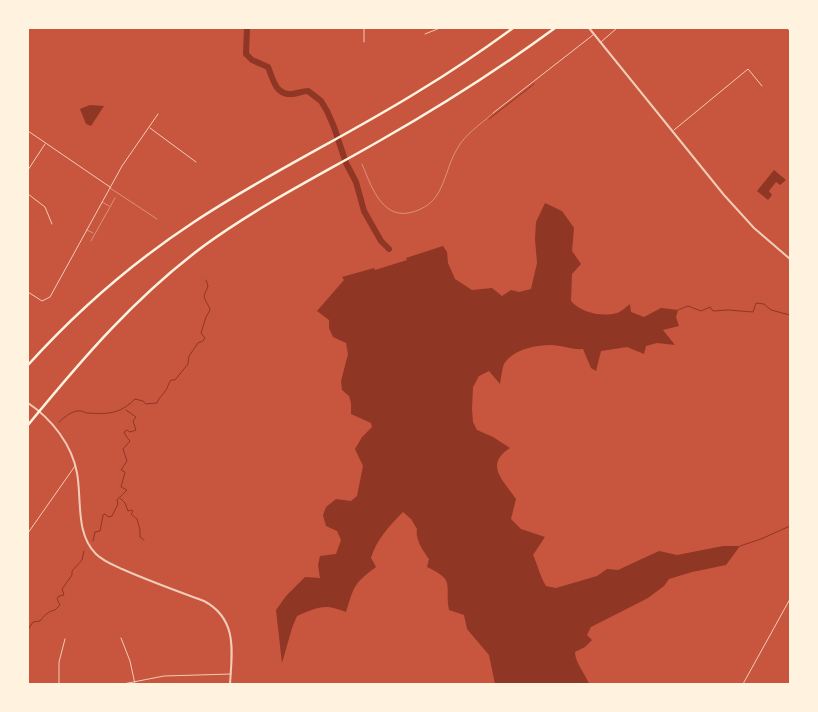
<svg xmlns="http://www.w3.org/2000/svg" width="818" height="712" viewBox="0 0 818 712" font-family="'PT Sans',sans-serif">
<style>
.water{fill:#8f3625}
.lines{fill:none;stroke-linecap:round;stroke-linejoin:round}
.stream{stroke:#8f3625;stroke-width:1}
.river{stroke:#8f3625;stroke-width:6}
.service{stroke:#f1ccb7;stroke-width:0.5}
.minor{stroke:#f1ccb7;stroke-width:1}
.tertiary{stroke:#f1ccb7;stroke-width:2}
.motorway{stroke:#fff3e0;stroke-width:2.5}
</style>
<rect width="100%" height="100%" fill="#c8553d"/>
<g class="water">
<polygon points="90,105 104,106 91,126 86,124 80,109"/>
<polygon points="774,170 786,180 780,185 776,182 769,191 772,195 768,200 757,191"/>
<path d="M545,203L562,211L574,228L572,251L581,264L572,274L571,301C582,313 601,317 617,313C621,312 626,307 630,304L631,312L644,317L661,308L678,310L676,317L679,326L663,330L675,345L657,343L646,346L644,354L627,347L601,351L596,371L591,368L583,349C571,350 562,345 551,345C536,345 513,349 504,364C502,369 501,378 500,384L489,371L479,376L473,387L472,409L473,422L477,430L493,437L510,448C484,465 503,480 516,499L511,519L521,529L545,537L533,555C538,566 540,576 546,586L556,588L597,576L607,569L618,570L659,551L677,555L723,546H740L726,565L692,572L669,579L664,586L648,598L591,627L587,635L592,640L585,647L575,652C575,663 585,673 589,684H495L489,655L467,629L464,615L449,610C444,585 457,581 427,567L429,559C423,551 415,539 417,529L411,519L403,512C390,525 376,540 371,558L376,567C353,584 354,587 346,612C324,603 318,607 297,616L292,628L282,663L276,610L286,596L305,577L320,578L318,565L320,556L336,554L341,540L337,531L326,526L323,515L326,507L336,499L351,501L357,496L363,466L355,449L362,437L372,427L371,423L351,414V403L349,396L342,390L341,381L348,354L346,343L333,337L329,328V320L317,311L344,280L342,277L374,268L375,270L407,260L406,258L443,246L447,252L448,263L455,279L472,290L492,288L502,296L511,290L519,292L531,289L537,263L535,239L536,222Z"/>
</g>
<g class="lines">
<g class="stream">
<polyline points="489,119 534,84"/>
<polyline points="678,310 688,306 701,311 710,307 713,311 728,310 753,312 756,303 764,304 771,310 790,315"/>
<path d="M59,422C67,415 76,407 86,413C107,414 119,415 135,399L143,401L146,404L157,403C159,397 163,395 166,390C168,387 168,384 171,380H175L188,364L189,356L198,343L203,341L205,338L201,333L206,317L210,310C209,304 202,299 205,293C206,291 207,289 208,286L206,280"/>
<polyline points="119,497 125,503 128,511 132,510 133,512 131,514 137,519 140,530 140,537 144,540"/>
<polyline points="93,541 95,532 100,531 103,515 105,514 108,517 112,516 118,504 117,500 127,490 121,487 125,472 121,470 127,461 123,449 130,441 126,436 124,432 127,430 130,432 136,430 133,421 136,417 126,410"/>
<polyline points="740,546 761,539 790,526"/>
<path d="M29,628L33,622L40,621C44,616 48,611 55,610L60,605L57,599L59,596L64,595L62,589L72,575V571L82,560L84,551"/>
</g>
<path class="river" d="M247,28L246,54L252,60L268,67C273,78 275,95 291,94C297,94 302,91 308,91L321,101L327,111L334,127L346,163L356,182L364,211L381,241L389,249"/>
<g class="service">
<path d="M362,164C372,188 383,223 416,211C424,208 432,203 437,195C446,181 448,164 457,149C465,134 480,125 492,114"/>
<polyline points="110,188 157,219"/>
<polyline points="102,202 109,206"/>
<polyline points="87,230 93,233"/>
<polyline points="91,241 115,198"/>
</g>
<g class="minor">
<polyline points="787,28 790,31"/>
<polyline points="425,34 440,28"/>
<polyline points="364,42 364,28"/>
<polyline points="601,42 617,28"/>
<polyline points="493,113 593,35"/>
<polyline points="150,128 196,162"/>
<polyline points="674,130 748,69 762,86"/>
<polyline points="28,131 110,187"/>
<polyline points="28,170 45,144"/>
<polyline points="28,194 45,207 52,224"/>
<polyline points="28,292 42,301 50,297 122,166 158,114"/>
<polyline points="28,533 75,466"/>
<polyline points="121,638 130,661 135,684"/>
<polyline points="59,684 59,662 65,639"/>
<polyline points="123,684 164,676 231,674"/>
<polyline points="743,684 790,599"/>
</g>
<g class="tertiary">
<polyline points="589,28 724,195 754,228 790,259"/>
<path d="M28,403C52,419 72,445 77,473C82,499 75,533 96,554C103,561 113,565 122,569C149,581 177,591 204,601C238,619 232,652 230,684"/>
</g>
<g class="motorway">
<path d="M28,365C77,311 133,262 194,222C266,174 345,137 419,91C452,71 483,50 513,28"/>
<path d="M28,425C82,359 136,296 205,245C260,205 322,174 381,140C441,106 499,69 555,28"/>
</g>
</g>
<rect width="818" height="712" fill="none" stroke="#fff3e0" stroke-width="58"/>
</svg>
